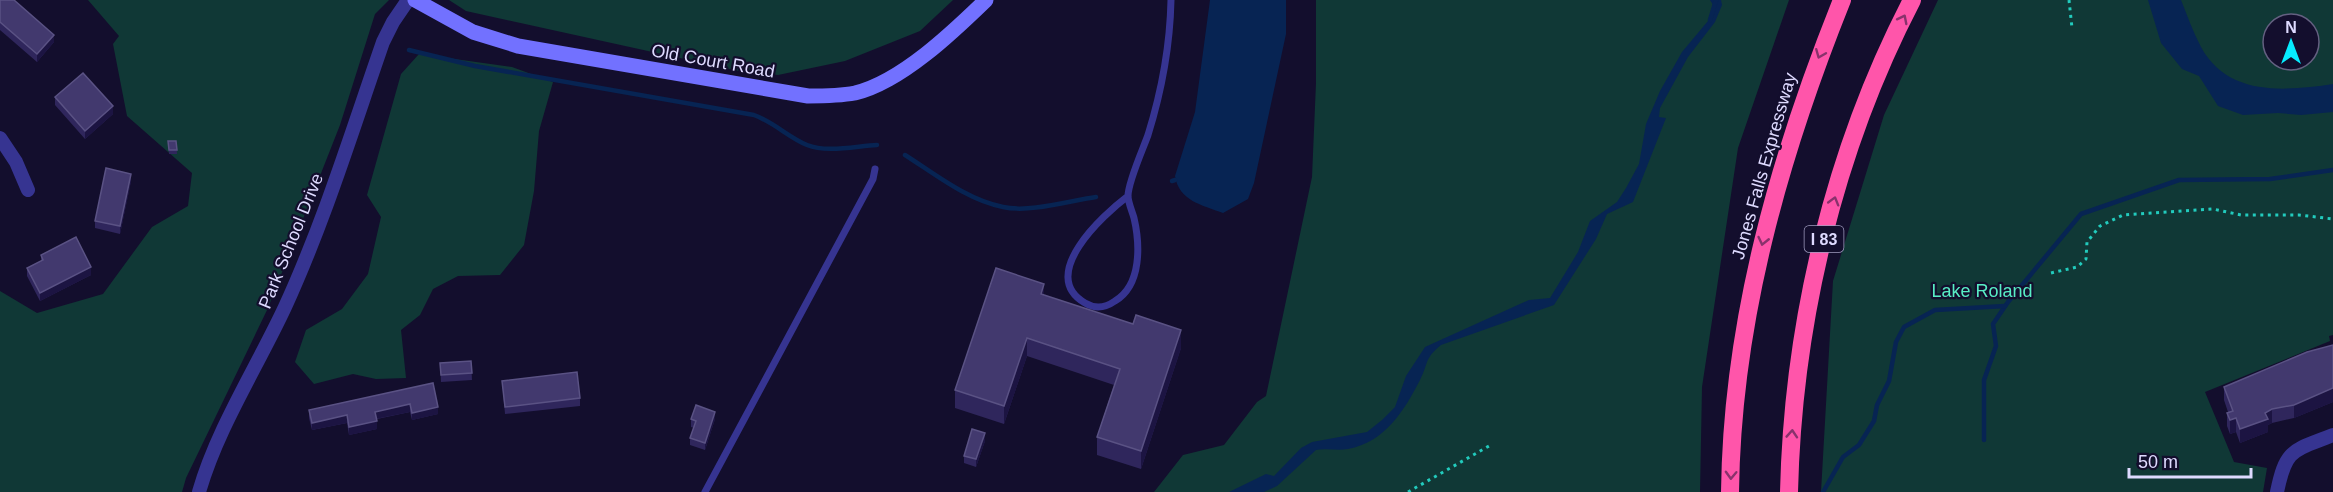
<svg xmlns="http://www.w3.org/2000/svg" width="2333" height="492" viewBox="0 0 2333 492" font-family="Helvetica,sans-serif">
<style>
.green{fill:#103836;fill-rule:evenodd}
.water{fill:#072453}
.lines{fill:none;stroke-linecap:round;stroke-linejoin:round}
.stream{stroke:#072453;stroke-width:4.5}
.path{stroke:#22cbbd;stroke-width:3;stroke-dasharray:3 4.5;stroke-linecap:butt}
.lane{stroke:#363491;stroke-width:7}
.street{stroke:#363491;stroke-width:14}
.secondary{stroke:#7271ff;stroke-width:15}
.highway{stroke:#f5a;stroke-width:18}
.wall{fill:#2f265c}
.shaded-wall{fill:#1c1442}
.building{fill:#42396e;stroke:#5a5284;stroke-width:1.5}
.oneway{stroke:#89326c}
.labels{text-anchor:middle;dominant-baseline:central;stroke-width:4.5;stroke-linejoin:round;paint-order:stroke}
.shield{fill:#130e2d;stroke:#a19dc0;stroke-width:1.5}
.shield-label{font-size:16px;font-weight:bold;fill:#dedaff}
.street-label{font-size:18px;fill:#dedaff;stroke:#130e2d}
.park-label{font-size:18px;fill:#58edc5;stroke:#130e2d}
</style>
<rect width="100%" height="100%" fill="#130e2d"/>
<g class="green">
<polygon points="88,0 389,0 375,14 340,125 268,308 186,478 182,492 0,492 0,291 37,313 103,294 152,227 188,206 192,173 127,116 113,44 119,36"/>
<polygon points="449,0 953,0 920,31 845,61 778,75 739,71 466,11"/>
<polygon points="1316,0 1789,0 1738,148 1702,387 1700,492 1154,492 1183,455 1224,445 1257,402 1266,396 1312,177 1316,83"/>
<path d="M1938,0H2333V335L2329,336L2330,341L2205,392L2234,462L2267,468L2263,492H1821L1833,281L1884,115ZM2273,24H2309V60H2273Z"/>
<polygon points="419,54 512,67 553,82 539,131 534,191 524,245 500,275 458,276 433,289 420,315 401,330 406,378 376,379 353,374 314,384 295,362 306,330 342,309 368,274 381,217 367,195 401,74"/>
</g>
<g class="water">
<path d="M1210,0H1286V34L1254,183L1248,199L1223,213C1202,205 1179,201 1175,176L1195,112Z"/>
<path d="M1710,0H1721L1722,5L1715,22L1688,57L1660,108L1659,117L1666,118L1633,202L1607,214L1596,239L1554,305L1441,345C1424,359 1429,362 1420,380C1404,411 1385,442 1348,449C1338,451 1327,448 1316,450L1277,486L1264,492H1229L1266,474L1274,476L1301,448L1312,442L1367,432L1382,420L1395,407L1406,376L1425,347L1529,300L1550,298L1578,252L1590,221L1617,202L1626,188L1639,164L1646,124L1660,91L1682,52L1713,15L1715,8Z"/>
<path d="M2148,0H2181C2187,15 2193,32 2201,47C2228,97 2286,91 2333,84V112L2301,115L2278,113L2243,115L2218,106L2199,76L2182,69L2161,43Z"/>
</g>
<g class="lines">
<g class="stream">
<polyline points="1710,20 1716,0"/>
<path d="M409,50L475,66L754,115C775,123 788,137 807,145C827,153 856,146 877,145"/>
<path d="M905,155C935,174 967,200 1003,207C1029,213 1069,201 1096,197"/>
<polyline points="1172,181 1175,180"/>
<polyline points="1984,440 1984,380 1996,346 1993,324 2008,302 2081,214 2179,180 2270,179 2333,170"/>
<polyline points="1823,492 1843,457 1859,445 1874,421 1877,405 1889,381 1896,342 1904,327 1935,310 2005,306"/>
</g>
<g class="path">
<polyline points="2069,0 2072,28"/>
<polyline points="2051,273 2077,267 2086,259 2087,242 2100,226 2123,215 2213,209 2241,215 2299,215 2333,219"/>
<polyline points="1408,492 1489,446"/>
</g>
<g class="lane">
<path d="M1128,196C1103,215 1037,275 1085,303C1095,309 1105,308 1115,301C1142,285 1140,244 1134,218C1132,211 1128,202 1128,196C1128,182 1143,149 1148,135C1162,90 1170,47 1171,0"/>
<polyline points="705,492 873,179 875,169"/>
</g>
<g class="street">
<polyline points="0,138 16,162 28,190"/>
<path d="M199,492C217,429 257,367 285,307C324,222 352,131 383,42L393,22L408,0"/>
<path d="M2277,492C2286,448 2293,451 2333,435"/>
</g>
<path class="secondary" d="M415,0L473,32L518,46L808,96C824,96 839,96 855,93C901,82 953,32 986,0"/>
<g class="highway">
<path d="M1730,492C1732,322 1779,157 1842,0"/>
<path d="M1789,492C1793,323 1834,150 1912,0"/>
</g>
</g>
<g class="wall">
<polygon points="0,0 54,42 37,62 0,30"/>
<polygon points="55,97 113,114 85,139 55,105"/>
<polygon points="168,141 176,141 177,154 169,154"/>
<polygon points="131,181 120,234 95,228 95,221"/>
<polygon points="41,255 91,275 40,301 27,276 27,268 41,261"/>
<polygon points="1044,295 1181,348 1141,469 1097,455 1097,437 1114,385 1027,356 1004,424 955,408 955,390"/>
<polygon points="2333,345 2333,402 2294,418 2272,423 2268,425 2268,432 2240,443 2236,432 2230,434 2227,426 2227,413 2228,412 2224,400 2224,387"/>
<polygon points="471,361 472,380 441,382 440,363"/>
<polygon points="502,381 580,398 580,406 505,414"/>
<polygon points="433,383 438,414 412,420 410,412 377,419 377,429 349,435 347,423 312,430 309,418 309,410"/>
<polygon points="691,419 715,419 705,450 690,445 690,438 694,428 691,427"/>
<polygon points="985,441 976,467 964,463 964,456"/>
</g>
<g class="shaded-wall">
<polygon points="54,35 54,42 37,62 37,54"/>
<polygon points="113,106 113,114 85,139 85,131"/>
<polygon points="131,174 131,181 120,234 120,226"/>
<polygon points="91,267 91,275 40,301 40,293"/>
<polygon points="1044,284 1044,302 1041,294"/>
<polygon points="1181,330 1181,348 1141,469 1141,451"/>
<polygon points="1027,338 1027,356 1004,424 1004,406"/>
<polygon points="2333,388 2333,402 2294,418 2294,405"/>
<polygon points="410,404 410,412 375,419 375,412"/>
<polygon points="438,407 438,414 412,420 412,413"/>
<polygon points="2272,409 2272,423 2268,425 2268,432 2240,443 2240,429"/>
<polygon points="715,412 715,419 705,450 705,443"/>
<polygon points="347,415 347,423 312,430 312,423"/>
<polygon points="2236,418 2236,432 2230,434 2230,420"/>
<polygon points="377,421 377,429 349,435 349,427"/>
<polygon points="985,433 985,441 976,467 976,459"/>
</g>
<g class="building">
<polygon points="0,0 14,0 54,35 37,54 0,22"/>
<polygon points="83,73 113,106 85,131 55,97"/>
<polygon points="168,141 176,141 177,150 169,150"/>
<polygon points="106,168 131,174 120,226 95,221"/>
<polygon points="76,237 91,267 40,293 27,268 43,260 41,255"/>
<polygon points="996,268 1044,284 1041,294 1133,324 1136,315 1181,330 1141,451 1097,437 1120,369 1027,338 1004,406 955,390"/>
<polygon points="2333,345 2333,388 2294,405 2272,409 2265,413 2268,419 2240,429 2236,418 2230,420 2227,413 2233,411 2224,387 2307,352"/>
<polygon points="471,361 472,373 441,375 440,363"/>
<polygon points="577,372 580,398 505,407 502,381"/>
<polygon points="433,383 438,407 412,413 410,404 375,412 377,421 349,427 347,415 312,423 309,410"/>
<polygon points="696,405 715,412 705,443 690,438 696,421 691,419"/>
<polygon points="972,429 985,433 976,459 964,456"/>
</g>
<defs><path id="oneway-chevron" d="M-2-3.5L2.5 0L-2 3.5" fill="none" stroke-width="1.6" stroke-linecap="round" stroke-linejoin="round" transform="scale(1.5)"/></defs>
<g class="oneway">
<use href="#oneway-chevron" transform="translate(1903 19) rotate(-63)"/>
<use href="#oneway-chevron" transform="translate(1820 54) rotate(112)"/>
<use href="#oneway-chevron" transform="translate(1834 201) rotate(-74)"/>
<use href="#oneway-chevron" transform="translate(1763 241) rotate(103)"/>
<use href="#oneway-chevron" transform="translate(1792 434) rotate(-86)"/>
<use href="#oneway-chevron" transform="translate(1731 475) rotate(92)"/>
</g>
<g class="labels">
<rect class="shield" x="1804.5" y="226" width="39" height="26" rx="4.5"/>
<g class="shield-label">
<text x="1824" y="239">I 83</text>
</g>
<g class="street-label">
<text transform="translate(713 61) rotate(10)">Old Court Road</text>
<text transform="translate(1764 166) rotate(-74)">Jones Falls Expressway</text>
<text transform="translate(291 241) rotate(-68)">Park School Drive</text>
</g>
<g class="park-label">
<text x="1982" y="291">Lake Roland</text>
</g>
</g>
<g transform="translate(2291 42)"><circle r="28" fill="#130e2d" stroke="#646081" stroke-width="1.5"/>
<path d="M0-4.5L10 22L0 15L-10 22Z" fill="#06ebff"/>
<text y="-9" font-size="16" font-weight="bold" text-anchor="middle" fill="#dedaff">N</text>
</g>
<path d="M2129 468v9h122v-9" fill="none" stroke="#dedaff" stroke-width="3"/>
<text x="2138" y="468" font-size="18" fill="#dedaff" stroke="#130e2d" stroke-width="4.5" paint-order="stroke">50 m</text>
</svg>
